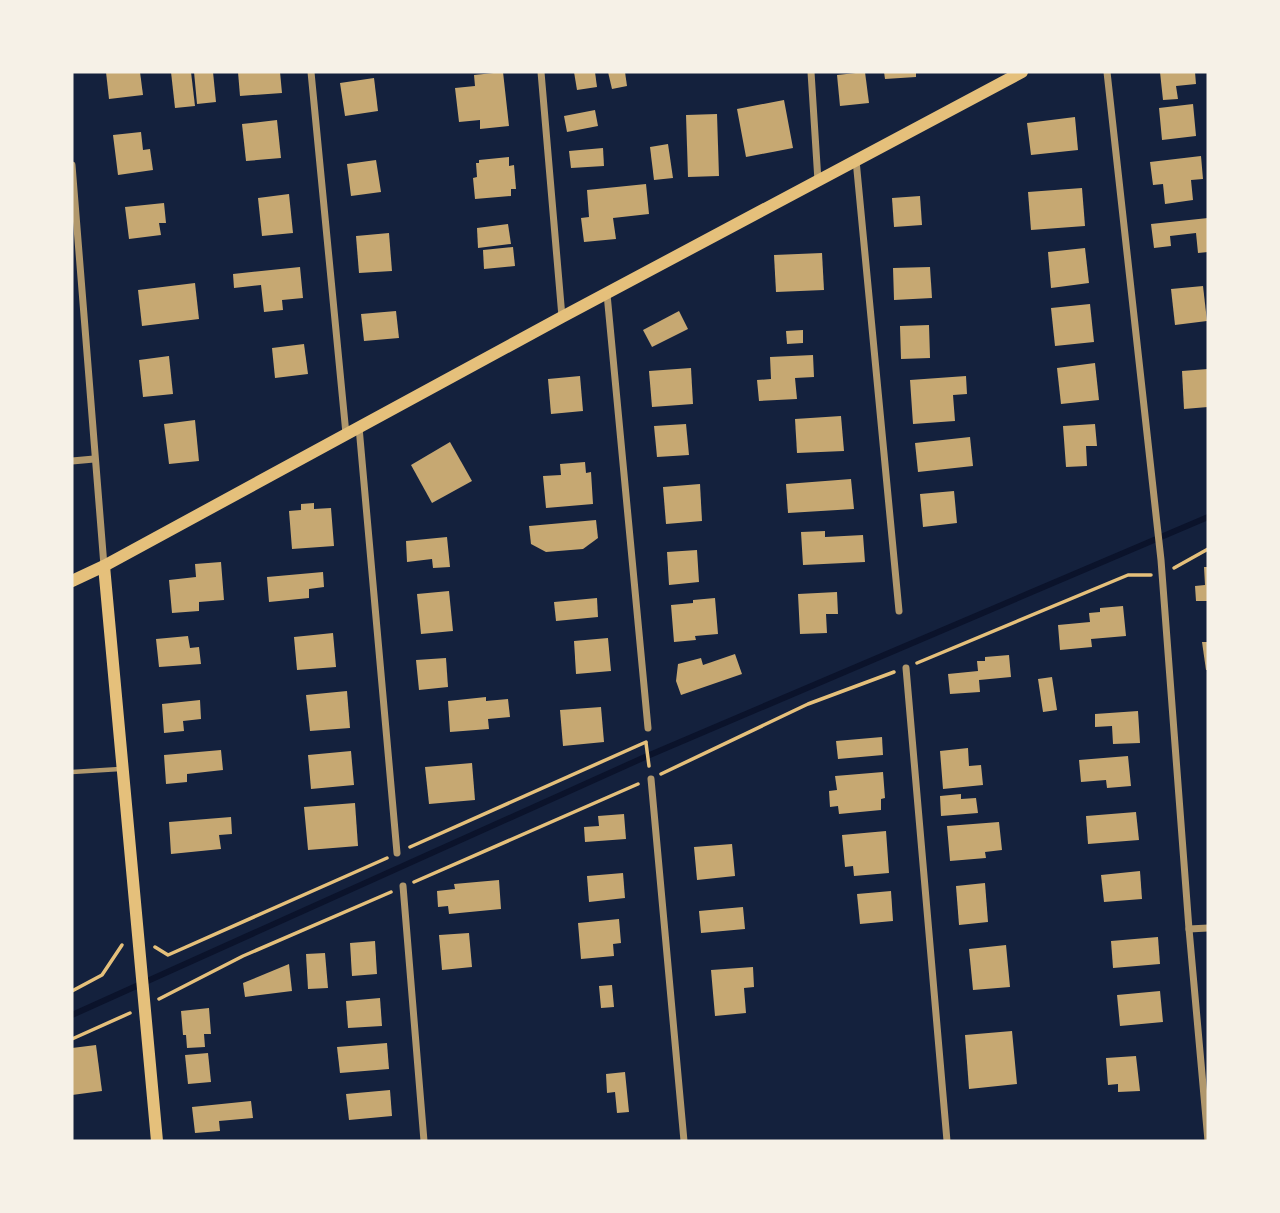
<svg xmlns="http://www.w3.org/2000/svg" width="1280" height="1213" viewBox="0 0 1280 1213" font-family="Mulish,sans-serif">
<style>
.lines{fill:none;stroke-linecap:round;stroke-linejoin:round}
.stream{stroke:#0b132b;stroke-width:6}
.building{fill:#c6a872}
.path{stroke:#e5c07b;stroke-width:3.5}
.service{stroke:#b1986c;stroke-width:4.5}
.minor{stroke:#b1986c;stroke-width:7}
.secondary{stroke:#e5c07b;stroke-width:12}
</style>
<rect width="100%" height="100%" fill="#14213d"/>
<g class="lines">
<polyline class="stream" points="72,1015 645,757 1208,517"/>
</g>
<g class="building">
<polygon points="106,72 140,72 143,95 109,99"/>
<polygon points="171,72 191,72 195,106 175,108"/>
<polygon points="194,72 213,72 216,102 197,104"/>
<polygon points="238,72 280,72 282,93 240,96"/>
<polygon points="503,72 509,126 480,129 480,120 459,122 455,88 475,86 474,75"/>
<polygon points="574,72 595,72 597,87 577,90"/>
<polygon points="608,72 625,72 627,86 612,89"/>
<polygon points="865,72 869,103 840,106 837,75"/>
<polygon points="884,72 916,72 916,77 885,79"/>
<polygon points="1160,72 1195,72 1196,84 1176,86 1178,99 1163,100"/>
<polygon points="374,78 378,111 345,116 340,83"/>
<polygon points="784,100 793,148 746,157 737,109"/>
<polygon points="1193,104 1196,136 1162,140 1159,108"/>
<polygon points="595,110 598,126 567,132 564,116"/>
<polygon points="717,114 719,176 688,177 686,115"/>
<polygon points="1075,117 1078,150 1031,155 1027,123"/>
<polygon points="277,120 281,158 246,161 242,124"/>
<polygon points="141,132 143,150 150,149 153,170 118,175 113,135"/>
<polygon points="668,144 673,178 654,180 650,147"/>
<polygon points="603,148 604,166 571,168 569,151"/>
<polygon points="1201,156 1203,179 1191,180 1193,200 1165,204 1163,184 1153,185 1150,162"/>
<polygon points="509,157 509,166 514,165 516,189 511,189 511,196 475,199 473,178 477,177 476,163 479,163 479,160"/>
<polygon points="376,160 381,192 351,196 347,164"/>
<polygon points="646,184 649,214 613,218 616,239 584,242 581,218 589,217 587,190"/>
<polygon points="1082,188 1085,226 1031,230 1028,192"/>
<polygon points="289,194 293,233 262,236 258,198"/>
<polygon points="920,196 922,225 894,227 892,198"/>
<polygon points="164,203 166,223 159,223 161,235 129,239 125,207"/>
<polygon points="1208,218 1208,252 1198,253 1196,233 1170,236 1171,246 1154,248 1151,224"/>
<polygon points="508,224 511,244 478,248 477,228"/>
<polygon points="389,233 392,271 359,273 356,236"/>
<polygon points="513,247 515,266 484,269 483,250"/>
<polygon points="1085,248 1089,283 1051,288 1048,252"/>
<polygon points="822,253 824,290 776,292 774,255"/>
<polygon points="300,267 303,298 282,300 283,310 264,312 261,285 234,288 233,274"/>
<polygon points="930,267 932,298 894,300 893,268"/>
<polygon points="195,283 199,319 142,326 138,290"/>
<polygon points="1203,286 1207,321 1175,325 1171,289"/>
<polygon points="1090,304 1094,342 1055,346 1051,308"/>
<polygon points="396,311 399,338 364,341 361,314"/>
<polygon points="679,311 688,329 652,347 643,330"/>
<polygon points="929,325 930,358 901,359 900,326"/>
<polygon points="803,330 803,343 787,344 786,331"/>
<polygon points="304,344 308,374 275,378 272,348"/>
<polygon points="813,355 814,377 795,378 797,399 759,401 757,380 771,379 770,357"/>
<polygon points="169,356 173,394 143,397 139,360"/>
<polygon points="1095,363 1099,400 1061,404 1057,368"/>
<polygon points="691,368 693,404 652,407 649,371"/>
<polygon points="1208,369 1208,407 1184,409 1182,371"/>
<polygon points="580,376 583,411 551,414 548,379"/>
<polygon points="966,376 967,394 953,395 955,421 913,424 910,380"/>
<polygon points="841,416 844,451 797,453 795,419"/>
<polygon points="195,420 199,461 169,464 164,424"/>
<polygon points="686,424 689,455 657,457 654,426"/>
<polygon points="1095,424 1097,446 1086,446 1087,466 1066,467 1063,426"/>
<polygon points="970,437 973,466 918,472 915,443"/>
<polygon points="450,442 472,481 432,503 411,465"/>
<polygon points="585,462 586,473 591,472 593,504 546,508 543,476 561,475 560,464"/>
<polygon points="851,479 854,509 788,513 786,484"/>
<polygon points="700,484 702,521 666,524 663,487"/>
<polygon points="954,491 957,523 923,527 920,494"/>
<polygon points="314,503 314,509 331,508 334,546 292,549 289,511 301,510 301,504"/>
<polygon points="596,520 598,538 583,549 546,552 531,544 529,526"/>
<polygon points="825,531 825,537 863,535 865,562 803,565 801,532"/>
<polygon points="447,537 450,567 433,568 432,559 407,562 406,541"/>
<polygon points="697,550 699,582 669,585 667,552"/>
<polygon points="221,562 224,600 199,602 199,611 172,613 169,580 196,577 195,564"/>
<polygon points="1204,567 1208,567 1208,601 1196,601 1195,586 1205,585"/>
<polygon points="323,572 324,587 309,589 309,598 269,602 267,577"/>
<polygon points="449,591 453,631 421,634 417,594"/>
<polygon points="837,592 838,614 826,614 827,633 800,634 798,594"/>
<polygon points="597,598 598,617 556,621 554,602"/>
<polygon points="715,598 718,634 695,636 696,640 674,642 671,605 693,603 693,600"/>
<polygon points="1123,606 1126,636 1091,639 1092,647 1060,650 1058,625 1090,622 1089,613 1100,612 1100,608"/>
<polygon points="333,633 336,667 297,670 294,637"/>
<polygon points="188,636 190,648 199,647 201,664 159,667 156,639"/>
<polygon points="608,638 611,671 576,674 574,641"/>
<polygon points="1202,642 1208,642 1208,670 1206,670"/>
<polygon points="735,654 742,674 681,695 676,681 678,664 701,658 703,665"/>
<polygon points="1009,655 1011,677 979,680 980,692 950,694 948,674 978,671 977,661 985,661 985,657"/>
<polygon points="446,658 448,687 419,690 416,660"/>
<polygon points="1052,677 1057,710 1043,712 1038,679"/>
<polygon points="347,691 350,728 310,731 306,695"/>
<polygon points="486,697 486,701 508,699 510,717 488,719 489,729 450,732 448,701"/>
<polygon points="200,700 201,719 183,721 184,731 164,733 162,704"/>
<polygon points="601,707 604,742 563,746 560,710"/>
<polygon points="1138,711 1140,743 1113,744 1112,726 1095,727 1095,714"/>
<polygon points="882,737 883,755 838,759 836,741"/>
<polygon points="968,748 969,766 981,765 983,785 943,789 940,751"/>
<polygon points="221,750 223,770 187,774 187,782 166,784 164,755"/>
<polygon points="351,751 354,785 311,789 308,755"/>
<polygon points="1128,756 1131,786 1107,788 1106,780 1081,782 1079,760"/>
<polygon points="472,763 475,800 429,804 425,767"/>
<polygon points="883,772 885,798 881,799 881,810 839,814 838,806 830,807 829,791 837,790 835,776"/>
<polygon points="961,794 961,799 976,798 978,813 941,816 940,796"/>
<polygon points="355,803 358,846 308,850 304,807"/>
<polygon points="1136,812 1139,840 1088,844 1086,816"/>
<polygon points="624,814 626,839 585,842 584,827 599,826 598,816"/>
<polygon points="231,817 232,834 219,835 221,849 171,854 169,822"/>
<polygon points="999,822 1002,850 985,852 986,858 950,861 947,826"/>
<polygon points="886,831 889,873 854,876 853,866 845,867 842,835"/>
<polygon points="732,844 735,876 697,880 694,847"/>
<polygon points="1140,871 1142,899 1104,902 1101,875"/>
<polygon points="623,873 625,898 589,902 587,876"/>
<polygon points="499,880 501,909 449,914 448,906 438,907 437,891 455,889 454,884"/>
<polygon points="985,883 988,922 959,925 956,886"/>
<polygon points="891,891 893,921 860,924 857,894"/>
<polygon points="743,907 745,929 701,933 699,911"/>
<polygon points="619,919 621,943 613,944 614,956 581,959 578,923"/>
<polygon points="469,933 472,967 442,970 439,935"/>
<polygon points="1158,937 1160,964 1113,968 1111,941"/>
<polygon points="375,941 377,974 352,976 350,943"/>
<polygon points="1006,945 1010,987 973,990 969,949"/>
<polygon points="325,953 328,988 308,989 306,954"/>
<polygon points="289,964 292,991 245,997 243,983"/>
<polygon points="753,967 754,987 744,988 746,1013 715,1016 711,970"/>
<polygon points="612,985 614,1007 601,1008 599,986"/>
<polygon points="1160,991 1163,1022 1120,1026 1117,995"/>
<polygon points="380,998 382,1026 348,1028 346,1001"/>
<polygon points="209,1008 211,1034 204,1034 205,1047 187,1048 186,1035 183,1035 181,1011"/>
<polygon points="1012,1031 1017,1084 969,1089 965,1035"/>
<polygon points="387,1043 389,1069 340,1073 337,1047"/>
<polygon points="96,1045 102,1091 72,1095 72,1048"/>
<polygon points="208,1053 211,1082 188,1084 185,1055"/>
<polygon points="1136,1056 1140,1091 1118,1092 1118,1084 1108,1085 1106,1058"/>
<polygon points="625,1072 629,1112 617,1113 615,1092 607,1093 606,1074"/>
<polygon points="390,1090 392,1116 349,1120 346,1094"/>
<polygon points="251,1101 253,1118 219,1121 220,1131 195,1133 192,1107"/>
</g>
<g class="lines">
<g class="path">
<polyline points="1174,568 1208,549"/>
<polyline points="917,663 1128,575 1151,575"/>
<polyline points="646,743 649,766"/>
<polyline points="661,774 808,704 894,672"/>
<polyline points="410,847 646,742"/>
<polyline points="414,882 638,784"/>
<polyline points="155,947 168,955 387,858"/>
<polyline points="72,991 102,975 122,945"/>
<polyline points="159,999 243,956 391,892"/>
<polyline points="72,1039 130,1013"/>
</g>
<polyline class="service" points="72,772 120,769"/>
<g class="minor">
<polyline points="311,72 346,434"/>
<polyline points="541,72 562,317"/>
<polyline points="811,72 818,181"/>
<polyline points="1107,72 1161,560 1189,929 1208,1141"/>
<polyline points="856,160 899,611"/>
<polyline points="72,165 104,566"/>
<polyline points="607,294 648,728"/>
<polyline points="359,427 397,853"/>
<polyline points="72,461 94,459"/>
<polyline points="906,668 947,1141"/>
<polyline points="651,779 684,1141"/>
<polyline points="403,886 424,1141"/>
<polyline points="1189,929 1208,928"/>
</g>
<g class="secondary">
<polyline points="104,566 157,1141"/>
<polyline points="72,581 104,566 562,317 1022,72"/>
</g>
</g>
<rect width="1280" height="1213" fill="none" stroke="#f6f1e7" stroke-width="147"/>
</svg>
